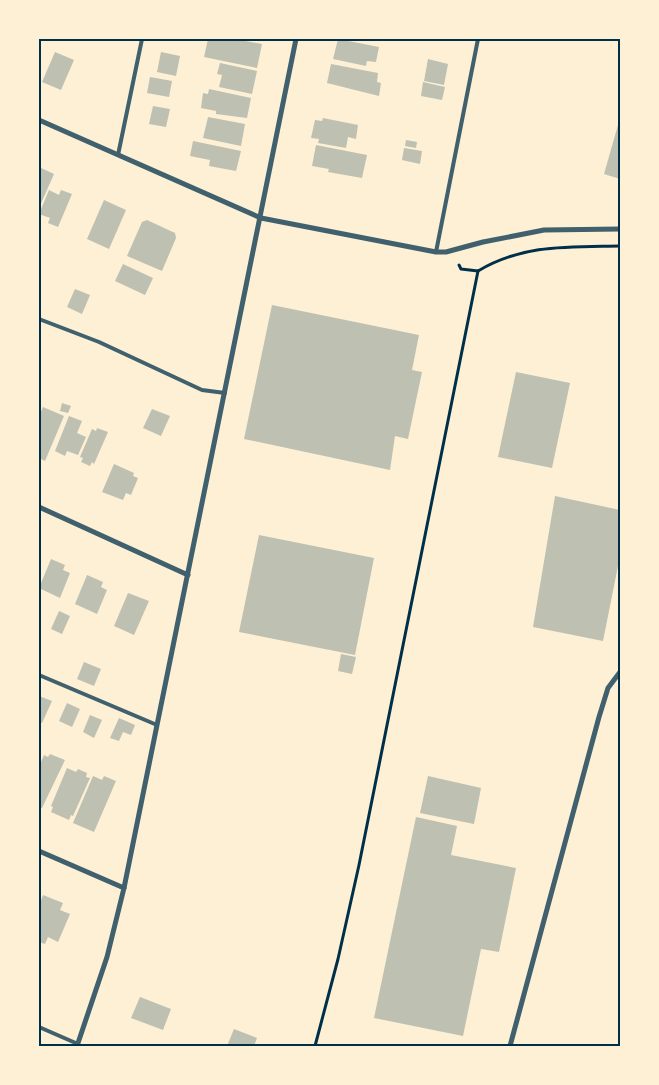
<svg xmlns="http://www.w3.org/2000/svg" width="659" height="1085" viewBox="0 0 659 1085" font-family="'IBM Plex Sans',sans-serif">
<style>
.building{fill:#bec0b2}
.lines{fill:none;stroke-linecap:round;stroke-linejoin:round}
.path{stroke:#003049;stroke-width:3}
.service{stroke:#3f606c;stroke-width:4}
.minor{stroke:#3f606c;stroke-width:5}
.neatline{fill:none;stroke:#003049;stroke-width:2}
</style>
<rect width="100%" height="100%" fill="#fdf0d5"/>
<g class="building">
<polygon points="208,39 235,39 262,44 257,68 204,57"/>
<polygon points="338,39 379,47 376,62 367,61 366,66 333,59"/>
<polygon points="55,52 74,60 61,90 42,82"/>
<polygon points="161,52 180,56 176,76 157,72"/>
<polygon points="428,59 448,64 444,85 424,81"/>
<polygon points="220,63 257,71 252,94 219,87 222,75 217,74"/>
<polygon points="331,64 378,73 377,82 381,83 379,96 327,83"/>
<polygon points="150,77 172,81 169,97 147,93"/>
<polygon points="423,82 445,87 442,100 421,96"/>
<polygon points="209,89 251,98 247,118 216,114 216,111 201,108 203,93 208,94"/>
<polygon points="153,106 170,109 166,127 149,124"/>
<polygon points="208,117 245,124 241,146 203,138"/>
<polygon points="323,118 358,125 356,139 348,137 346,148 318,143 319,139 311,138 315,120 322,121"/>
<polygon points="620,118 620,179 604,174"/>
<polygon points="406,140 417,142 416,148 405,146"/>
<polygon points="193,141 241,151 236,171 209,166 210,160 190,156"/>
<polygon points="316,145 367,155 362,178 328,172 329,169 312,166"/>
<polygon points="404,148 422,151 420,164 402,160"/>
<polygon points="39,167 54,174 39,208"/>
<polygon points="49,190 59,195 61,190 72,194 58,227 48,223 50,218 39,214"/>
<polygon points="104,200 126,210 109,249 87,239"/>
<polygon points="147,220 175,233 176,238 162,271 127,256 142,222"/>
<polygon points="123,264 153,278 145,295 115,281"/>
<polygon points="75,289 90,295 82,314 67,307"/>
<polygon points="272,305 419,335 412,370 422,372 408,439 395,436 390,470 244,439"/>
<polygon points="516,372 570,383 552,468 498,457"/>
<polygon points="62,403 71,406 68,413 60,411"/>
<polygon points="43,407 64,416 45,461 39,458 39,416"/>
<polygon points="152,409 170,416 161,436 143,428"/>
<polygon points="69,416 82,421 77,433 86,437 78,455 67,451 65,456 55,451"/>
<polygon points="97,428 108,432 94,464 92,462 90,466 81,462 83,458 80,457 92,429 96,431"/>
<polygon points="114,464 134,473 133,476 138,478 131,495 126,493 123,500 102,492"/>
<polygon points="555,496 620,510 620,556 603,641 533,627"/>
<polygon points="259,535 374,558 355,655 239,632"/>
<polygon points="51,559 65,565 63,570 70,573 60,598 39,588"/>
<polygon points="87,575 103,582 101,587 107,590 97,614 75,604"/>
<polygon points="128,593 149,601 134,635 114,626"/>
<polygon points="59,611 70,616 62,634 51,629"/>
<polygon points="341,654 356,657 352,674 338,671"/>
<polygon points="84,662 101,669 94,686 77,679"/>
<polygon points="39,696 52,701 42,723 39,722"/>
<polygon points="67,703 80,709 72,727 59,721"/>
<polygon points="90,715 102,720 94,738 83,732"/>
<polygon points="119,718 135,725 131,735 123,732 119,741 110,738"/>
<polygon points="50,754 65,760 42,808 39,807 39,767 44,755 48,757"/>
<polygon points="67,768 76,772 78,769 87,773 86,777 90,778 73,816 71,815 69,820 51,812 53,807 51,806"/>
<polygon points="93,776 102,780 104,776 116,781 94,832 73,823"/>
<polygon points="428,776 481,788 474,824 420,813"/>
<polygon points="416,817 457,826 451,855 516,868 499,952 481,949 463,1036 374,1018"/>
<polygon points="43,895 63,903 60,910 70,914 58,942 48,937 45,944 39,942 39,906"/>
<polygon points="140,997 171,1009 163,1030 131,1018"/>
<polygon points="234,1029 257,1038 254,1046 227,1046"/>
</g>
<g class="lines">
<g class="path">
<polyline points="459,265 461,269 478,271"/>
<path d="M478,271C523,244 569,247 620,246"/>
<polyline points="315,1046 338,959 359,865 478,271"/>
</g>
<g class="service">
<polyline points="118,155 142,39"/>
<polyline points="436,252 478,39"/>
<polyline points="39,319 99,342 202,390 225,393"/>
<polyline points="39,675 157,725"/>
<polyline points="39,1027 78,1044"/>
</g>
<g class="minor">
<polyline points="39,120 261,218 436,252 446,252 483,242 544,230 620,229"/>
<polyline points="39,507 188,575"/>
<polyline points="39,851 124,888"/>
<polyline points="77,1046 107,957 124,888 296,39"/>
<polyline points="510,1046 599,717 608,688 620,672"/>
</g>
</g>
<rect width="659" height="1085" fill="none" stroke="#fdf0d5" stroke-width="80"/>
<rect x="40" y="40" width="579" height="1005" class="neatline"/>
</svg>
